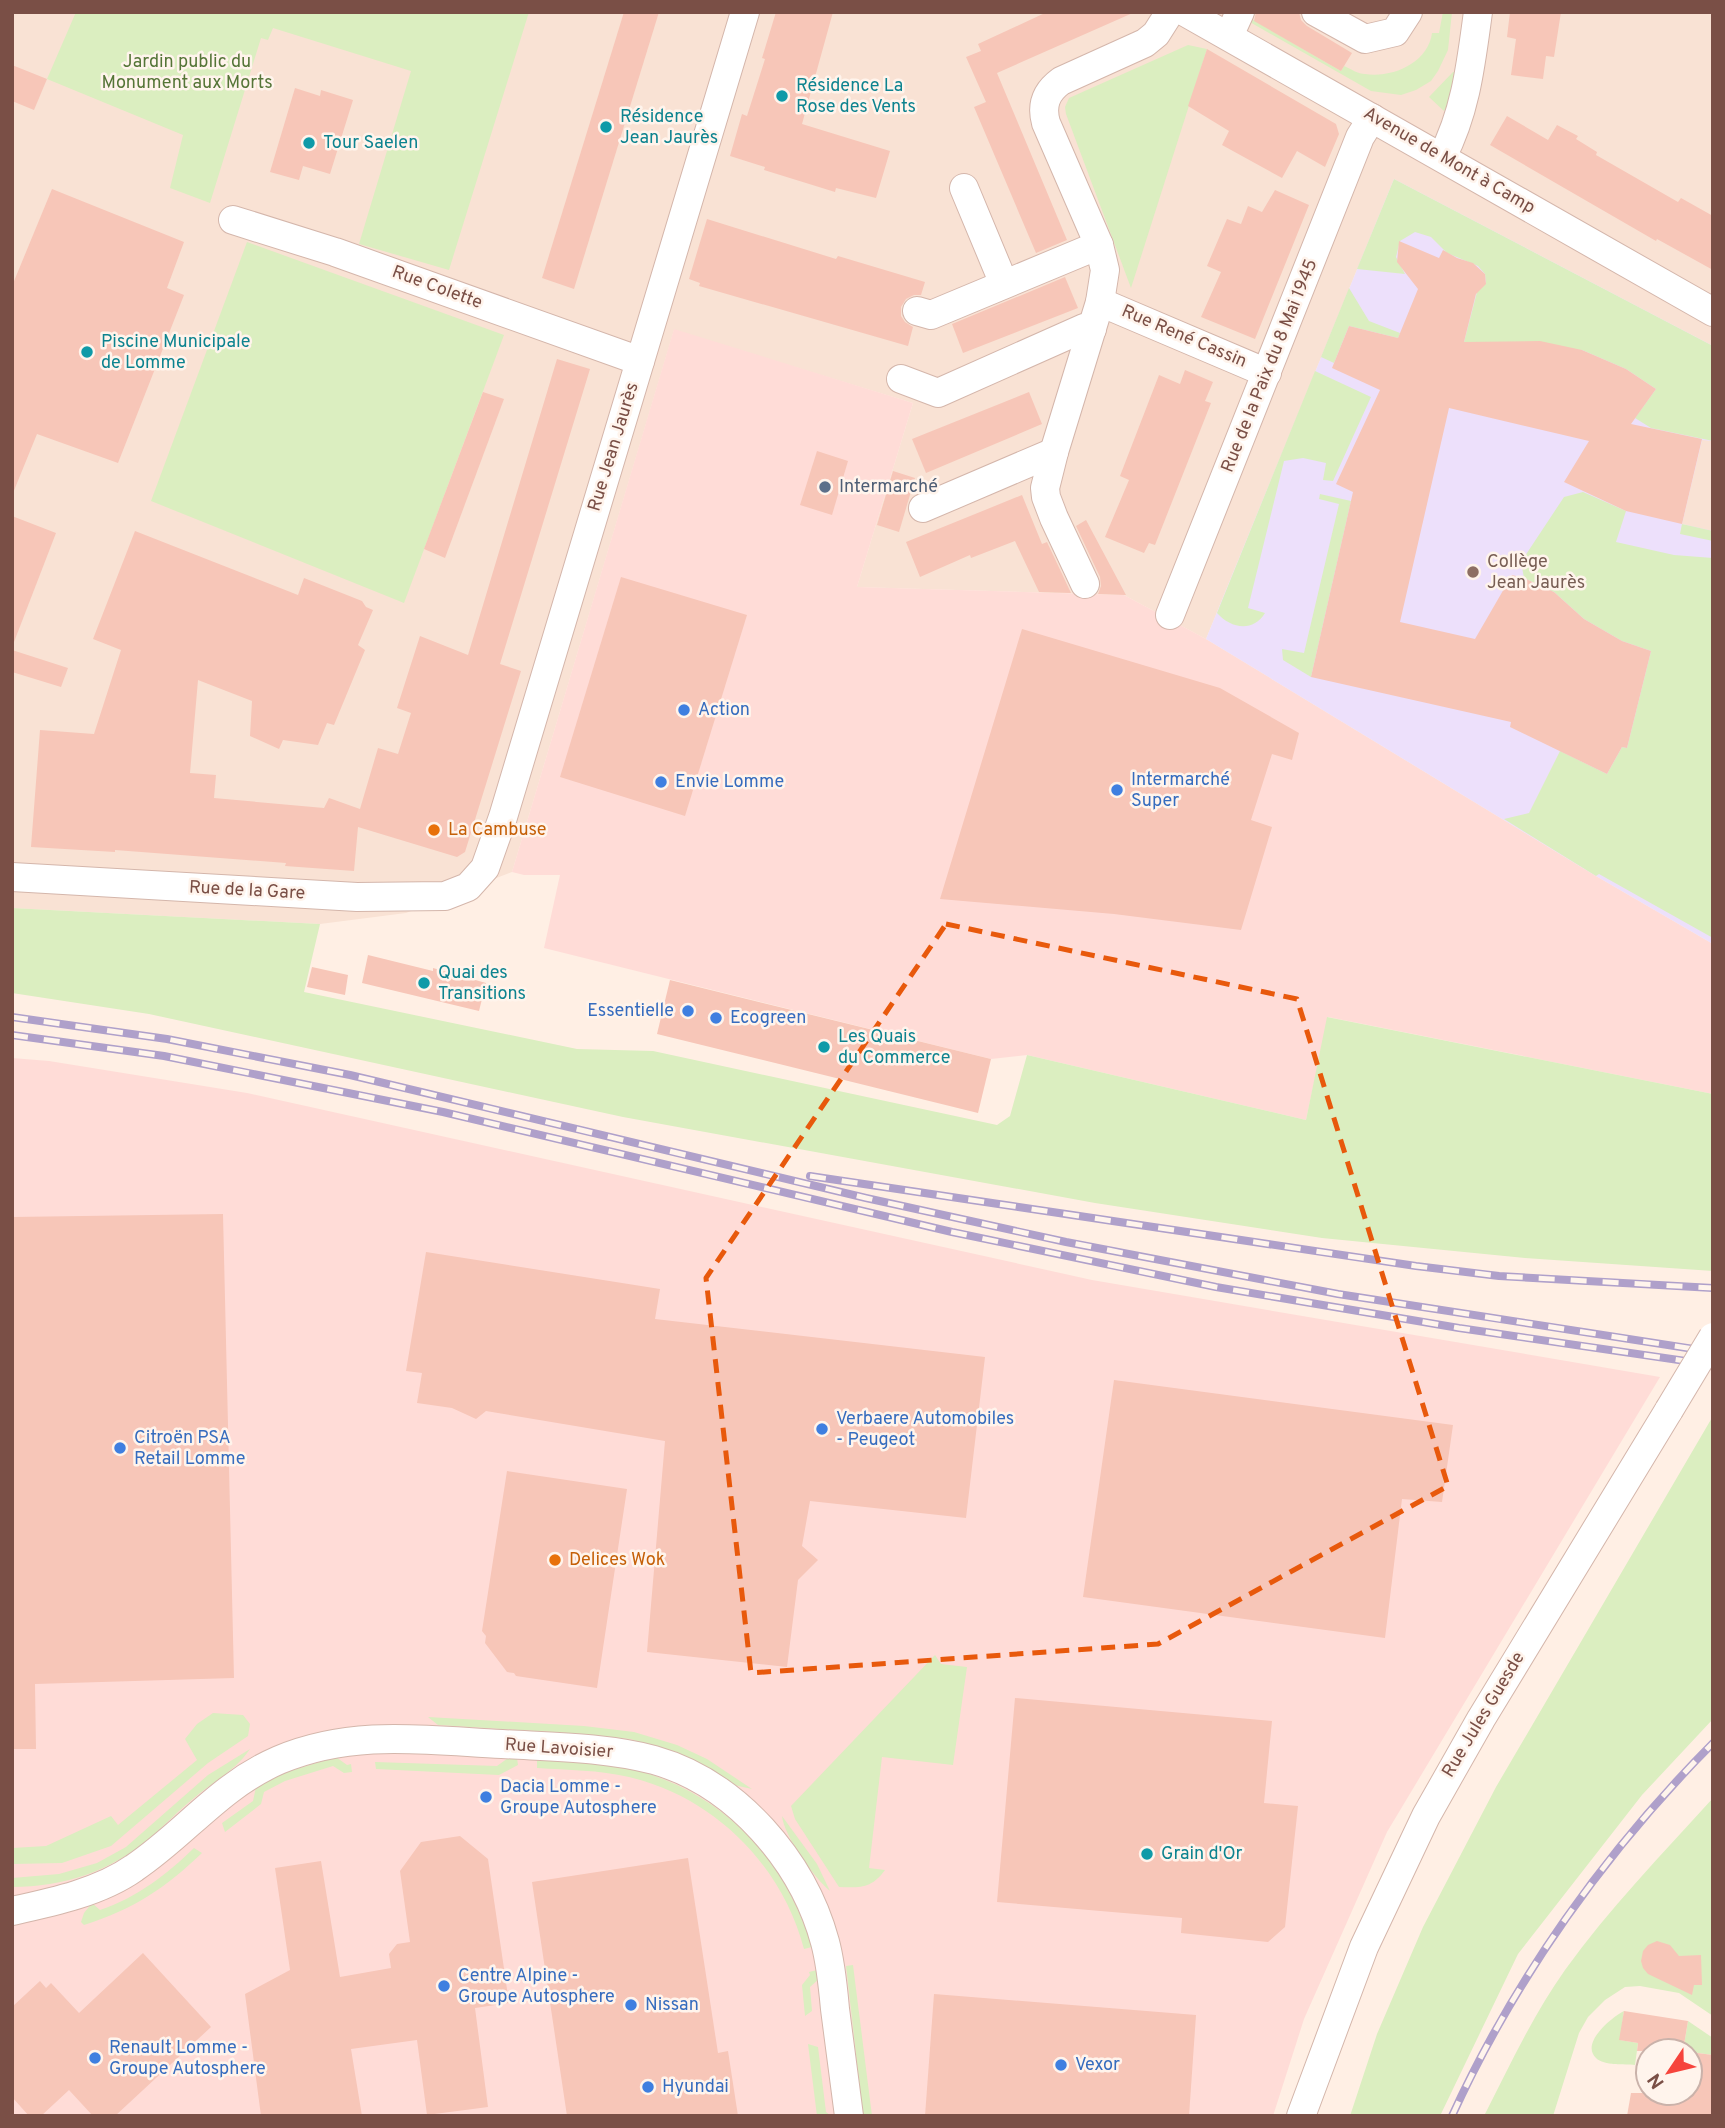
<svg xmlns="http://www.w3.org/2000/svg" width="1725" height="2128" viewBox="0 0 1725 2128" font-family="Overpass,sans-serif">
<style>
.residential{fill:#f9e2d4}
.commercial{fill:#ffdcd7}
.education{fill:#ede0fb}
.green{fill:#dbeec0}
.building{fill:#f7c6b8}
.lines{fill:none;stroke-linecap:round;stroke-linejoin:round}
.minor-casing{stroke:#d4b6ab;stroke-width:30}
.minor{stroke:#fff;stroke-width:28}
.rail-casing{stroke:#afa0ca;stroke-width:8}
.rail{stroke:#fff4ec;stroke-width:5;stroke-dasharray:16;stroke-linecap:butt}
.minor-bridge-casing{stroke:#d4b6ab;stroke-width:30;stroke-linecap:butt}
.minor-bridge{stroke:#fff;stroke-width:28}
.marked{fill:none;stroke:#e8590c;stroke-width:5;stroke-dasharray:14 9;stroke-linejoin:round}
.culture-dot{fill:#0f9aa8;stroke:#fff4ec;stroke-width:2.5}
.service-dot{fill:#5c6f8a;stroke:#fff4ec;stroke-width:2.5}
.education-dot{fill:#8d6e63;stroke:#fff4ec;stroke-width:2.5}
.shop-dot{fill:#3f7fe0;stroke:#fff4ec;stroke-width:2.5}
.food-dot{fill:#e8710a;stroke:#fff4ec;stroke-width:2.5}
.labels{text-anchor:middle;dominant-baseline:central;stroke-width:5;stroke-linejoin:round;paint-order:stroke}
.park-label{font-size:18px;fill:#557537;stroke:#fff4ec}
.culture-label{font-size:18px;fill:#0d838f;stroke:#fff4ec;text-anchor:start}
.street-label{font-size:18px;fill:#7a4f46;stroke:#fff4ec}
.service-label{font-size:18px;fill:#4e5e75;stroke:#fff4ec;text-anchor:start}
.education-label{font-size:18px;fill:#785e54;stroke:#fff4ec;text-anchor:start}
.shop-label{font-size:18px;fill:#366cbe;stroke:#fff4ec;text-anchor:start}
.food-label{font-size:18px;fill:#c56008;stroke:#fff4ec;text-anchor:start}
</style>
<rect width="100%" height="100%" fill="#ffefe4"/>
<g class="residential">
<polygon points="12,12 1713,12 1713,346 1394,179 1206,639 1124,595 857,587 913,403 674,330 512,872 406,913 320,924 12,908"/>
<polygon points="1702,439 1713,441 1713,531 1710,531 1682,524"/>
</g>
<g class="commercial">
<polygon points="674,329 913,403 857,587 1124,595 1206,639 1596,876 1713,944 1713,1094 1328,1017 1306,1120 1027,1055 991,1059 544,948 560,875 524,875 512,872"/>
<polygon points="12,1058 49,1061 247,1093 1092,1280 1660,1377 1387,1832 1304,2019 1273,2116 12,2116"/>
</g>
<polygon class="education" points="1394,179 1713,346 1713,441 1702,440 1682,524 1713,531 1713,944 1596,876 1206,639"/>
<g class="green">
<polygon points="76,12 529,12 449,270 359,244 411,71 273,28 268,40 261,38 210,203 170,188 183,135 47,79"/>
<path d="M1443,12H1452L1448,50L1438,71L1431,81L1416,90L1401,95L1371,91L1248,21L1250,18L1341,71L1344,66C1351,69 1358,74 1365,74C1393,78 1428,63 1432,33H1439Z"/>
<polygon points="1188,45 1207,49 1131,288 1066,114 1065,107 1069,98"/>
<polygon points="1453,72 1459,72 1448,104 1444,111 1429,97"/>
<polygon points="1394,179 1713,346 1713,441 1651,428 1635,418 1656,389 1626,369 1582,350 1463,346 1477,292 1486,283 1485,274 1478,266 1447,253 1431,237 1415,232 1400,241 1396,257 1405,274 1357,269"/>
<polygon points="247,242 504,335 404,603 151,501"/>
<polygon points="1349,288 1369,321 1400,333 1398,338 1349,326 1334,363 1321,357"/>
<path d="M1315,371L1371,397L1333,481L1323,480L1326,463L1303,458L1284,461L1248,608L1265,613C1253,633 1230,628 1217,613Z"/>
<polygon points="1583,492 1626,511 1616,542 1674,555 1713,558 1713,938 1599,874 1596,876 1504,819 1529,813 1560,751 1607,774 1622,747 1627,748 1651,651 1622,641 1584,619 1554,592 1524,578 1521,562 1564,497"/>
<polygon points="1320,494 1351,501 1311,677 1283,660 1282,649 1304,653 1339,504 1319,499"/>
<polygon points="1682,524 1713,531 1713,541 1680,534"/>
<polygon points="12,908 320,924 304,992 577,1049 653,1051 997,1125 1010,1116 1027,1055 1306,1120 1327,1017 1713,1094 1713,1271 1525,1258 1322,1238 1095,1203 623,1117 149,1014 12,993"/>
<polygon points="1713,1416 1713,1719 1642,1795 1518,1954 1440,2116 1350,2116 1377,2034 1423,1927 1496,1787"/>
<path d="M935,1655L941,1664L967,1667L953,1765L882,1757L869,1868L885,1870C872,1888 861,1888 839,1887L795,1819L791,1806Z"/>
<polygon points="213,1713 243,1715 250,1724 248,1736 208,1763 111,1846 62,1863 12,1864 12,1848 46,1846 111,1816 118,1825 197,1760 185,1739 197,1724"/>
<polygon points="428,1717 584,1726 634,1732 677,1745 707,1759 752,1789 734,1785 706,1767 676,1753 630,1739 583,1734 438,1725"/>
<path d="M250,1749C236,1770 213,1782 194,1798C179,1810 165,1825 150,1838C111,1871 64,1887 12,1887V1878L59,1874L97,1863L126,1847L208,1775Z"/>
<polygon points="336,1757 347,1765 351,1764 352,1772 344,1773 333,1766 285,1781 264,1792 261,1804 225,1832 222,1823 253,1801 256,1787 283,1773"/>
<polygon points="508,1758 517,1758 518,1765 499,1775 376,1769 375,1762 497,1766"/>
<path d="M537,1759C568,1761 603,1761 633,1769C725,1794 784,1858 812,1947L804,1949C782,1865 714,1797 629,1777C599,1770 568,1770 537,1768Z"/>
<path d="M1713,1798V2016L1679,1993L1640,1986L1625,1987L1605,2000L1588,2017L1579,2033L1553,2116H1484C1509,2067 1533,2015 1565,1970C1608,1910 1663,1853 1713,1798Z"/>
<path d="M782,1816L817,1864L830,1891C814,1878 784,1836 782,1816Z"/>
<path d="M194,1848L202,1853C164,1889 134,1909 84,1925L81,1922L84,1913L92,1903L100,1910C138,1897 166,1875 194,1848Z"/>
<polygon points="853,1965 872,2116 863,2116 846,1966"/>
<polygon points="817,1970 819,1979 810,1987 812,2011 805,2016 802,1985 810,1975 809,1972"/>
<path d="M1624,2011L1620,2040L1638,2043L1635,2065C1625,2064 1604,2066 1596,2058C1580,2043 1612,2017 1624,2011Z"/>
<polygon points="1688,2021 1713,2038 1713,2055 1683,2051"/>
<polygon points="808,2044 818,2047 826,2112 831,2116 817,2116"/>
</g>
<g class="building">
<polygon points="624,12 659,12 574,289 542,278"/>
<polygon points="776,12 833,12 802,124 890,151 876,198 836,188 835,192 764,170 765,167 730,156 742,114 747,116 765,59 762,58"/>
<polygon points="1047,12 1135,12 997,73 1067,240 1036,253 974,107 986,102 966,57 981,51 978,44"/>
<polygon points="1256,12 1299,12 1301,20 1307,26 1352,53 1341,71 1254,21"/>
<polygon points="1510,12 1561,12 1554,57 1546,56 1543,79 1511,75 1516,39 1507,37"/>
<polygon points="1207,49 1336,124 1339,134 1325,167 1297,151 1282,178 1222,145 1229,131 1188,106"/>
<polygon points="12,65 47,79 34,110 12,101"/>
<polygon points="295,88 320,96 321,90 353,100 330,174 303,166 299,180 270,172"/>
<polygon points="1507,116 1548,140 1557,125 1578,136 1576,139 1597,152 1596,155 1678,202 1681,198 1713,216 1713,270 1657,239 1656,241 1490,145"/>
<polygon points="52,189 184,242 167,288 184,295 118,463 37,434 13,493 12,286"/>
<polygon points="1275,190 1309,205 1255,339 1201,317 1221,272 1207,266 1227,219 1241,224 1248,206 1262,212"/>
<polygon points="707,219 836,259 838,256 925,282 921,295 914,295 906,299 901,307 901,316 905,322 913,327 908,346 699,286 700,283 689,279"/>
<polygon points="1399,241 1439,258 1443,250 1457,258 1473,263 1485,274 1486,284 1476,294 1464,342 1540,341 1582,350 1626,369 1656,389 1631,424 1702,439 1682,524 1626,511 1564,482 1589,441 1449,408 1400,622 1475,639 1512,575 1524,578 1554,592 1584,619 1622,641 1651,651 1627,748 1622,747 1607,774 1510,727 1511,722 1311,677 1353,492 1336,484 1380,390 1332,368 1349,326 1398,338 1418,289 1397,262"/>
<polygon points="1065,277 1078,308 963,353 952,324"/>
<polygon points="557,359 590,369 500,664 521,671 465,852 457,857 358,827 354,871 285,866 286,863 115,850 115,852 31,847 40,730 94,734 121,650 93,639 135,531 298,595 304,578 362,601 366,607 373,610 358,645 365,650 334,725 327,723 318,745 283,740 279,749 250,736 252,701 198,680 190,773 216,775 214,798 324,808 329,798 360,809 378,748 398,754 411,713 397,708 420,636 468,655"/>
<polygon points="1185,370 1213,382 1205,401 1211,403 1155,545 1149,543 1144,553 1105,537 1129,480 1120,476 1159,375 1180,384"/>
<polygon points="483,392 504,399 445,558 424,549"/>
<polygon points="1029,392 1042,424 926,473 912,439"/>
<polygon points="817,451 848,461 832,515 800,505"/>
<polygon points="893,471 915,478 899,532 877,525"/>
<polygon points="1022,495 1042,544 1047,542 1071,593 1039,592 1015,541 971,558 970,555 920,577 906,542"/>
<polygon points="12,516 56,533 14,642 12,642"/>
<polygon points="1086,520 1126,595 1098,594 1101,586 1100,577 1076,526"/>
<polygon points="621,577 747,615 685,816 560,777"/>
<polygon points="1022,629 1220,688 1299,733 1292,760 1272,754 1251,820 1272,827 1241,930 1114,914 940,899"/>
<polygon points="12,650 68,668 61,687 12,672"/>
<polygon points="368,955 433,971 433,968 486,983 479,1011 362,983"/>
<polygon points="312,967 348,975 345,995 307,987"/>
<polygon points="670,980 991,1059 978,1113 657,1034"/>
<polygon points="223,1214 234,1678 35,1684 36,1749 12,1749 12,1217"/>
<polygon points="426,1252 660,1289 655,1319 985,1357 966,1518 810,1501 802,1546 818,1560 798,1580 787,1667 647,1652 665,1441 486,1411 476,1419 452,1408 417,1403 422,1373 406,1371"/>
<polygon points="1114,1380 1453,1425 1442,1502 1402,1499 1385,1638 1083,1597"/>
<polygon points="507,1471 627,1489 597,1688 516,1676 514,1673 507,1672 485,1643 486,1636 482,1631"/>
<polygon points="1015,1698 1272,1721 1264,1803 1298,1806 1285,1927 1268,1942 1181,1933 1182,1918 997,1902"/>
<polygon points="460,1836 488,1859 509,2003 475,2008 488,2107 427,2115 417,2040 351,2049 362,2116 261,2116 245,1994 290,1970 275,1868 321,1861 340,1977 391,1968 389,1954 397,1944 410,1942 400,1871 421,1842"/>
<polygon points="688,1858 718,2053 728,2051 738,2116 567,2116 532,1882"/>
<polygon points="1657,1941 1670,1945 1679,1956 1701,1955 1702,1985 1694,1985 1692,1995 1648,1974 1643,1968 1641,1961 1643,1951 1648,1945"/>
<polygon points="143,1953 211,2027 115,2116 93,2116 69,2090 41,2116 29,2116 12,2097 12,2007 40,1981 46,1988 51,1983 79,2013"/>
<polygon points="934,1994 1196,2015 1189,2116 925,2116"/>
<polygon points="1624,2011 1688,2021 1683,2051 1637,2051 1638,2043 1619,2040"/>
<polygon points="1690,2052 1713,2055 1713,2116 1627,2116 1631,2093 1690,2093"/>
</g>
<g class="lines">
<defs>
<g id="minor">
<polyline points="1185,12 1713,312"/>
<polyline points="1316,12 1365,39 1395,32 1408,12"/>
<polyline points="1229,36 1240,12"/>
<path d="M1442,157C1466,111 1471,63 1478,12"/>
<polyline points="964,188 1004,284"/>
<polyline points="233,220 335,252 640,361"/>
<polyline points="1100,302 1267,373"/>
<polyline points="917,311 931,315 1099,245"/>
<polyline points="901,379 938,393 1084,328 1092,329"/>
<polyline points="923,508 1054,452"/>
<path d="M1085,584L1054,518L1046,497L1045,488L1054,452L1100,302L1105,270L1099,245L1046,123C1041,105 1046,92 1061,81L1145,43L1156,34L1170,12"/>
<polyline points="1170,615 1360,137 1372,118"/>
<polyline points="12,877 357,897 445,896 468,887 485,868 503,817 745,12"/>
<path d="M12,1911C53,1902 100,1892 134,1868C186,1833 219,1786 279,1760C352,1729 425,1740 502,1744C552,1747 604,1747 654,1760C736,1783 803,1861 825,1942C831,1964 833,1987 835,2009C840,2045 844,2080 849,2116"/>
<polyline points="1301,2116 1364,1947 1426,1816 1481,1719 1669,1410"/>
</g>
</defs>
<use href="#minor" class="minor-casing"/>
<use href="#minor" class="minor"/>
<defs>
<g id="rail">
<polyline points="12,1017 167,1039 350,1075 866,1198 1066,1242 1338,1294 1713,1352"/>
<polyline points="12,1035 164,1056 443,1112 952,1232 1216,1287 1459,1328 1713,1365"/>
<polyline points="810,1176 1416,1266 1499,1276 1713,1288"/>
<path d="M1452,2116C1515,1978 1606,1851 1713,1743"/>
</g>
</defs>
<use href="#rail" class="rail-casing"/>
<use href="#rail" class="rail"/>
<defs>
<polyline id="minor-bridge" points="1669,1410 1713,1337"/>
</defs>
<use href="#minor-bridge" class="minor-bridge-casing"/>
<use href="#minor-bridge" class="minor-bridge"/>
</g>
<path class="marked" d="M946,924L1297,999L1448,1486L1158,1644L751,1673L706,1278Z"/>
<g class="culture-dot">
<circle cx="782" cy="96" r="7"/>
<circle cx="606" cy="127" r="7"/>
<circle cx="309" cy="143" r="7"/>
<circle cx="87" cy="352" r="7"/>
<circle cx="424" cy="983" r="7"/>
<circle cx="824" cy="1047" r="7"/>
<circle cx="1147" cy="1854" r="7"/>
</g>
<circle class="service-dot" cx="825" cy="487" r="7"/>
<circle class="education-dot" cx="1473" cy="572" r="7"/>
<g class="shop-dot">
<circle cx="684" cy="710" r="7"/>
<circle cx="661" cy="782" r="7"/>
<circle cx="1117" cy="790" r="7"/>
<circle cx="688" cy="1011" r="7"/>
<circle cx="716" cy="1018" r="7"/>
<circle cx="822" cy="1429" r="7"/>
<circle cx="120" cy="1448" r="7"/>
<circle cx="486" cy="1797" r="7"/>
<circle cx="444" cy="1986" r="7"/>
<circle cx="631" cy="2005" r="7"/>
<circle cx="95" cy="2058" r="7"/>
<circle cx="1061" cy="2065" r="7"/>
<circle cx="648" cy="2087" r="7"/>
</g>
<g class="food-dot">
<circle cx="434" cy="830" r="7"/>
<circle cx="555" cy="1560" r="7"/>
</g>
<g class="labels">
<g class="park-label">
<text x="187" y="62">Jardin public du<tspan x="187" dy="21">Monument aux Morts</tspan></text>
</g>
<g class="culture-label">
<text x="796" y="86">Résidence La<tspan x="796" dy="21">Rose des Vents</tspan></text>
<text x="620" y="117">Résidence<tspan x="620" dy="21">Jean Jaurès</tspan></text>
<text x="323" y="143">Tour Saelen</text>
<text x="101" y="342">Piscine Municipale<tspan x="101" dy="21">de Lomme</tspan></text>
<text x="438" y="973">Quai des<tspan x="438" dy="21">Transitions</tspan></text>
<text x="838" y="1037">Les Quais<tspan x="838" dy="21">du Commerce</tspan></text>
<text x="1161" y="1854">Grain d'Or</text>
</g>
<g class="street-label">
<text transform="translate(1449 161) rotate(30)">Avenue de Mont à Camp</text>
<text transform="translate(437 288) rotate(20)">Rue Colette</text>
<text transform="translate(1184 337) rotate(23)">Rue René Cassin</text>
<text transform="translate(1270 366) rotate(-68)">Rue de la Paix du 8 Mai 1945</text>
<text transform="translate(614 447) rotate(-73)">Rue Jean Jaurès</text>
<text transform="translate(247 891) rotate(3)">Rue de la Gare</text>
<text transform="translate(1484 1715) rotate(-59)">Rue Jules Guesde</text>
<text transform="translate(559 1749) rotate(4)">Rue Lavoisier</text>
</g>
<g class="service-label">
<text x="839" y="487">Intermarché</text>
</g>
<g class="education-label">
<text x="1487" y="562">Collège<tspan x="1487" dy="21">Jean Jaurès</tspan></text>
</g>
<g class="shop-label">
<text x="698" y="710">Action</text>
<text x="1131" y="780">Intermarché<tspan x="1131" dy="21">Super</tspan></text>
<text x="675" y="782">Envie Lomme</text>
<text x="674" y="1011" text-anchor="end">Essentielle</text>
<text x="730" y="1018">Ecogreen</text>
<text x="836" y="1419">Verbaere Automobiles<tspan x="836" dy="21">- Peugeot</tspan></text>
<text x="134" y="1438">Citroën PSA<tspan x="134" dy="21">Retail Lomme</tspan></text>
<text x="500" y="1787">Dacia Lomme -<tspan x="500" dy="21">Groupe Autosphere</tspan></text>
<text x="458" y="1976">Centre Alpine -<tspan x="458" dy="21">Groupe Autosphere</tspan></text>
<text x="645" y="2005">Nissan</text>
<text x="109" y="2048">Renault Lomme -<tspan x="109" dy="21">Groupe Autosphere</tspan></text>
<text x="1075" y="2065">Vexor</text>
<text x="662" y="2087">Hyundai</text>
</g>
<g class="food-label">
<text x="448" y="830">La Cambuse</text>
<text x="569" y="1560">Delices Wok</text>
</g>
</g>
<rect width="1725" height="2128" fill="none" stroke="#7a4f46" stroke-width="28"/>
<g transform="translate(1669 2072) rotate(235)"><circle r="33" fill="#fff4ec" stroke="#cab2aa" stroke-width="2"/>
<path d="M0-5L12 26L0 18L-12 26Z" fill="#f6443c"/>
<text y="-10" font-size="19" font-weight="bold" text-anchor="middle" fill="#7a4f46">N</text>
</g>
</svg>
